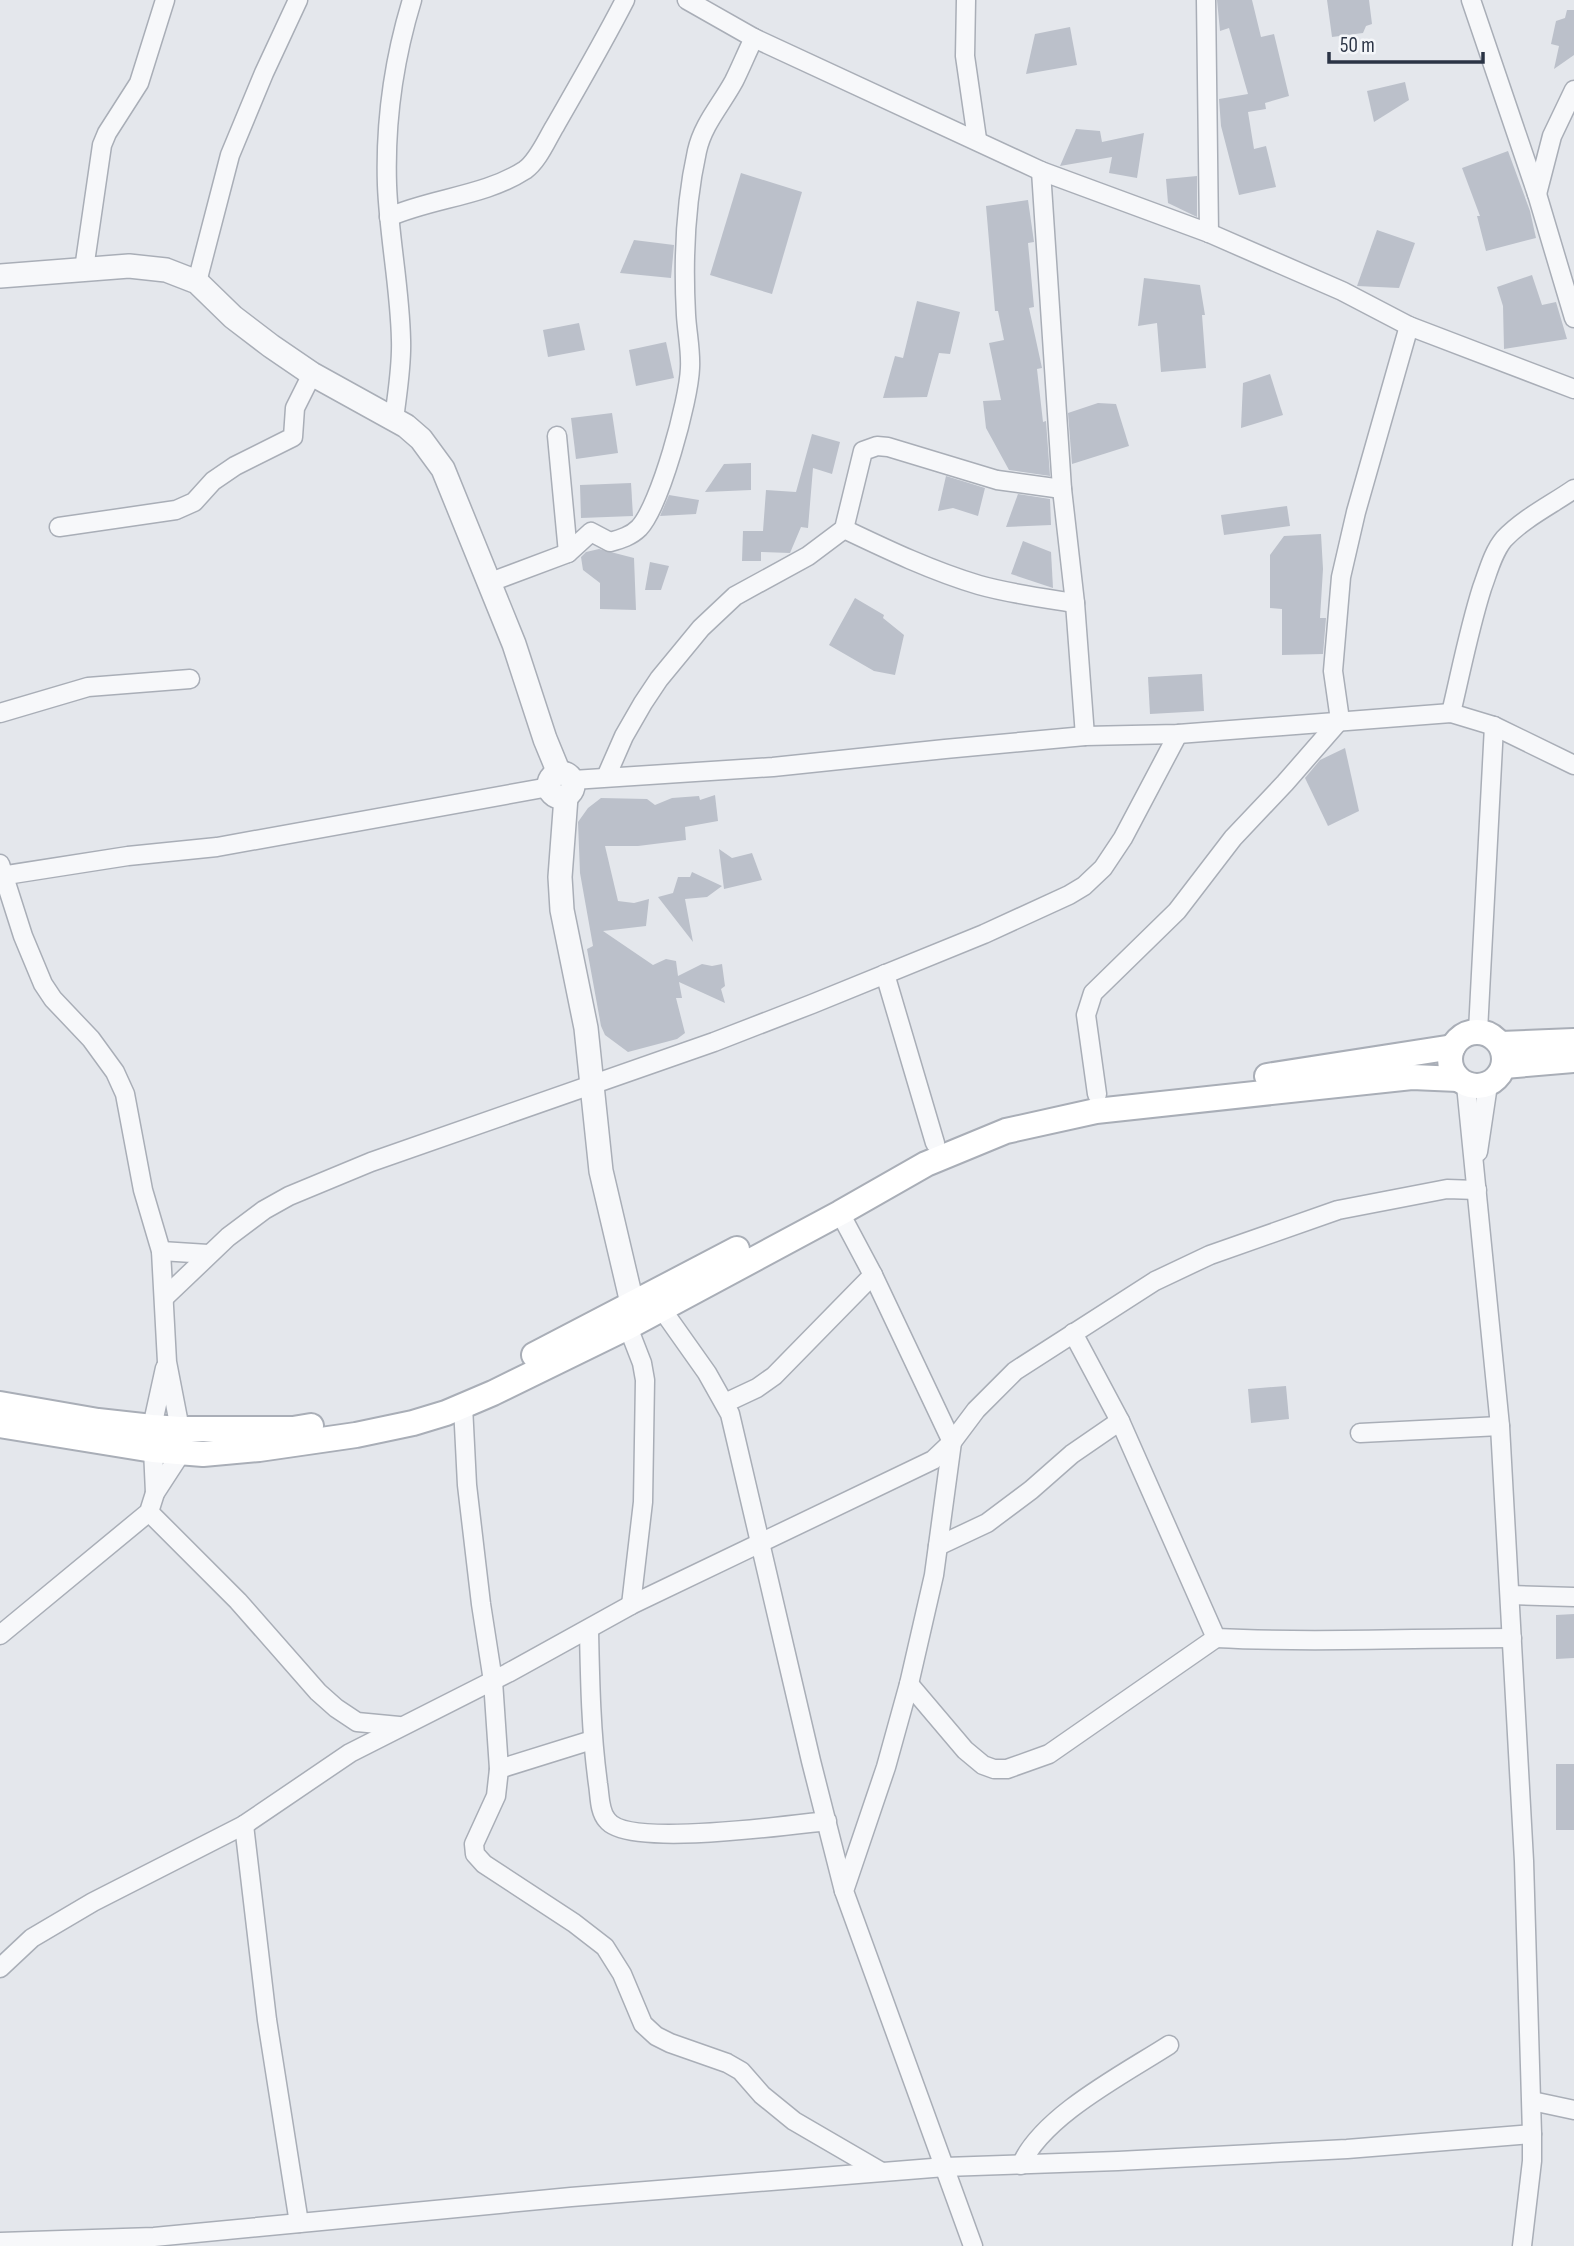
<svg xmlns="http://www.w3.org/2000/svg" width="1574" height="2246" viewBox="0 0 1574 2246" font-family="'Sofia Sans Condensed',sans-serif">
<style>
.building{fill:#bbc0ca}
.lines{fill:none;stroke-linecap:round;stroke-linejoin:round}
.minor-casing{stroke:#a9aeb7;stroke-width:21}
.tertiary-casing{stroke:#a9aeb7;stroke-width:26}
.secondary-casing{stroke:#a9aeb7;stroke-width:28}
.minor{stroke:#f7f8fa;stroke-width:18}
.tertiary{stroke:#f7f8fa;stroke-width:23}
.secondary{stroke:#fff;stroke-width:24}
</style>
<rect width="100%" height="100%" fill="#e4e7ec"/>
<g class="building">
<polygon points="1217,0 1252,0 1261,37 1274,34 1289,96 1265,103 1266,109 1248,112 1254,149 1266,146 1276,187 1239,195 1221,126 1219,99 1248,94 1229,28 1220,31"/>
<polygon points="1327,0 1369,0 1372,24 1366,26 1363,33 1332,37"/>
<polygon points="1567,10 1574,10 1574,55 1554,69 1559,46 1551,44 1556,21 1565,18"/>
<polygon points="1070,27 1077,65 1026,74 1035,34"/>
<polygon points="1405,82 1409,100 1374,122 1367,91"/>
<polygon points="1076,129 1100,131 1102,142 1144,133 1137,178 1109,173 1112,157 1060,166"/>
<polygon points="1508,151 1530,211 1536,238 1486,251 1477,216 1480,216 1462,168"/>
<polygon points="741,173 802,192 772,294 710,275"/>
<polygon points="1197,176 1197,217 1168,203 1166,179"/>
<polygon points="1028,200 1034,242 1028,243 1034,307 1029,308 1042,368 1037,369 1043,422 1046,421 1050,476 1009,470 986,428 983,401 1001,400 989,343 1004,340 998,311 995,311 986,206"/>
<polygon points="1377,230 1415,243 1399,288 1357,286"/>
<polygon points="634,240 674,245 671,278 620,273"/>
<polygon points="1532,275 1542,305 1556,302 1567,339 1504,349 1503,306 1497,287"/>
<polygon points="1144,278 1200,285 1205,315 1202,315 1206,368 1161,372 1157,323 1138,326"/>
<polygon points="917,301 960,312 950,354 939,353 927,397 883,398 895,356 903,358"/>
<polygon points="579,323 585,350 548,357 543,330"/>
<polygon points="666,342 674,378 636,386 629,350"/>
<polygon points="1270,374 1283,415 1241,428 1243,383"/>
<polygon points="1098,403 1116,404 1129,446 1072,464 1068,413"/>
<polygon points="612,413 618,453 576,459 571,418"/>
<polygon points="812,434 840,442 832,474 813,468 808,528 801,527 790,553 761,552 761,561 742,561 743,531 763,531 766,490 796,492"/>
<polygon points="751,463 751,490 705,492 724,464"/>
<polygon points="946,476 985,488 978,516 953,508 938,511"/>
<polygon points="631,483 633,516 581,518 580,485"/>
<polygon points="1018,494 1050,499 1051,525 1006,527"/>
<polygon points="669,495 699,500 696,514 660,516"/>
<polygon points="1287,506 1290,526 1224,535 1221,515"/>
<polygon points="1321,534 1323,569 1320,618 1326,618 1323,654 1282,655 1282,609 1270,608 1270,555 1284,536"/>
<polygon points="1023,541 1051,552 1053,588 1011,574"/>
<polygon points="599,549 634,558 636,610 600,609 600,583 583,570 581,557 586,552"/>
<polygon points="650,562 669,566 661,590 645,590"/>
<polygon points="855,598 884,615 883,618 904,635 895,675 874,671 829,645"/>
<polygon points="1202,674 1204,711 1150,714 1148,677"/>
<polygon points="1345,748 1359,811 1328,826 1305,778 1320,760"/>
<polygon points="715,795 718,821 685,827 686,840 638,846 605,846 618,901 634,903 649,899 646,926 603,931 653,965 666,959 676,961 678,976 702,964 712,966 722,964 725,986 721,989 725,1003 679,982 682,998 676,998 685,1033 677,1039 628,1052 605,1035 601,1026 587,949 593,946 580,873 578,822 588,808 601,798 647,799 655,805 672,798 699,796 700,800"/>
<polygon points="719,849 732,858 752,853 762,880 724,889"/>
<polygon points="692,872 722,886 707,897 685,899 693,942 658,897 673,893 678,877 690,877"/>
<polygon points="1286,1386 1289,1419 1251,1423 1248,1389"/>
<polygon points="1574,1614 1574,1658 1556,1659 1556,1615"/>
<rect x="1556" y="1764" width="18" height="66"/>
</g>
<g class="lines">
<defs>
<g id="minor">
<polyline points="687,0 754,38 1041,171 1209,233 1342,291 1409,326 1574,389"/>
<polyline points="966,0 965,56 977,139"/>
<polyline points="1206,0 1209,233"/>
<polyline points="1471,0 1537,194 1574,318"/>
<polyline points="1041,171 1062,489 1075,603 1085,736"/>
<polyline points="1537,194 1552,136 1574,90"/>
<path d="M389,217C432,198 485,196 525,170C538,161 547,139 555,126C579,84 603,43 625,0"/>
<polyline points="84,269 102,145 107,133 139,83 165,0"/>
<polyline points="197,282 230,155 264,73 298,0"/>
<path d="M394,420C397,393 402,367 401,340C400,288 389,237 387,185C385,123 394,59 412,0"/>
<polyline points="557,436 568,553"/>
<polyline points="59,527 176,510 194,502 213,481 235,466 293,437 295,408 312,374"/>
<path d="M844,529C888,550 932,571 979,585C1011,594 1043,598 1075,603"/>
<path d="M488,583L568,553L591,532L610,542C621,539 631,536 639,528C660,506 689,400 690,368C691,350 687,333 686,315C683,260 685,205 697,151C703,124 721,105 734,81C741,67 747,52 754,38"/>
<polyline points="0,713 88,687 190,679"/>
<path d="M1451,713C1461,671 1469,629 1482,588C1488,572 1493,552 1504,539C1524,518 1551,505 1574,489"/>
<polyline points="606,777 624,736 643,703 659,679 701,628 735,596 808,556 844,529 863,451 877,446 888,447 997,480 1062,489"/>
<polyline points="573,780 773,767 945,749 1085,736 1178,734 1451,713 1494,726 1574,765"/>
<polyline points="0,864 23,936 43,984 53,999 91,1039 115,1072 125,1094 143,1190 161,1251 167,1362 180,1429 181,1453 155,1493 149,1512 0,1635"/>
<polyline points="0,876 128,856 217,847 549,787"/>
<polyline points="885,974 935,1143"/>
<polyline points="1478,1031 1494,726"/>
<polyline points="1466,1085 1500,1426 1524,1861 1532,2134 1532,2161 1522,2246"/>
<polyline points="1097,1094 1086,1015 1093,993 1177,911 1233,838 1285,783 1340,720 1333,671 1341,577 1356,512 1409,326"/>
<polyline points="1478,1152 1488,1085"/>
<polyline points="840,1213 873,1275 952,1442 934,1575 909,1684 886,1767 844,1891 973,2246"/>
<polyline points="161,1251 208,1254"/>
<polyline points="164,1298 228,1237 264,1210 289,1196 371,1162 714,1042 812,1004 984,934 1069,895 1084,886 1103,868 1123,838 1178,734"/>
<polyline points="661,1308 707,1373 730,1414 811,1761 844,1891"/>
<polyline points="628,1327 642,1363 645,1380 643,1502 631,1605"/>
<path d="M1073,1333L1120,1421L1216,1638C1315,1643 1413,1638 1512,1638"/>
<polyline points="725,1403 757,1388 774,1376 873,1275"/>
<polyline points="463,1406 467,1485 481,1604 493,1681 499,1769 496,1796 474,1844 475,1854 484,1864 574,1923 605,1947 622,1974 643,2024 656,2036 670,2043 727,2063 741,2071 762,2095 794,2121 880,2171"/>
<polyline points="1360,1433 1500,1426"/>
<polyline points="155,1493 152,1427 165,1368"/>
<polyline points="149,1512 238,1601 318,1692 336,1708 357,1722 399,1726"/>
<polyline points="938,1546 987,1523 1031,1490 1072,1454 1120,1421"/>
<polyline points="1510,1595 1574,1597"/>
<path d="M589,1630C590,1682 591,1733 598,1784C600,1796 599,1811 607,1820C627,1848 790,1825 827,1821"/>
<polyline points="909,1684 965,1750 983,1765 994,1769 1007,1769 1049,1754 1216,1638"/>
<polyline points="499,1769 592,1740"/>
<polyline points="244,1825 267,2020 299,2223"/>
<polyline points="0,1968 32,1938 93,1902 244,1825 350,1753 508,1673 631,1605 933,1460 952,1442 976,1410 1015,1371 1155,1281 1210,1255 1338,1210 1447,1189 1477,1190"/>
<polyline points="1532,2101 1574,2110"/>
<path d="M1021,2165C1042,2116 1124,2074 1169,2045"/>
<polyline points="0,2242 154,2237 571,2197 945,2167 1118,2161 1347,2149 1532,2134"/>
</g>
<g id="tertiary">
<polyline points="0,276 129,266 166,270 197,282 233,317 271,346 312,374 406,426 421,439 443,469 514,644 545,739 559,773"/>
<circle cx="561" cy="785" r="12"/>
<polyline points="566,797 560,877 562,910 586,1028 601,1171 632,1303"/>
</g>
<g id="secondary">
<circle cx="1477" cy="1059" r="27"/>
<polyline points="1501,1044 1574,1041"/>
<polyline points="1504,1066 1574,1060"/>
<polyline points="1267,1076 1453,1047"/>
<polyline points="534,1355 737,1249"/>
<polyline points="0,1404 98,1421 152,1427 180,1429 293,1429 311,1426"/>
<polyline points="0,1425 153,1450 203,1454 259,1449 356,1435 413,1423 446,1413 493,1393 628,1327 840,1213 926,1164 1006,1131 1096,1111 1384,1080 1412,1077 1458,1079"/>
</g>
</defs>
<use href="#minor" class="minor-casing"/>
<use href="#tertiary" class="tertiary-casing"/>
<use href="#secondary" class="secondary-casing"/>
<use href="#minor" class="minor"/>
<use href="#tertiary" class="tertiary"/>
<use href="#secondary" class="secondary"/>
</g>
<path d="M1329 52v10h154v-10" fill="none" stroke="#2b3445" stroke-width="3.5"/>
<text x="1340" y="52" font-size="21" fill="#2b3445" stroke="#f4f6f9" stroke-width="5" paint-order="stroke">50 m</text>
</svg>
